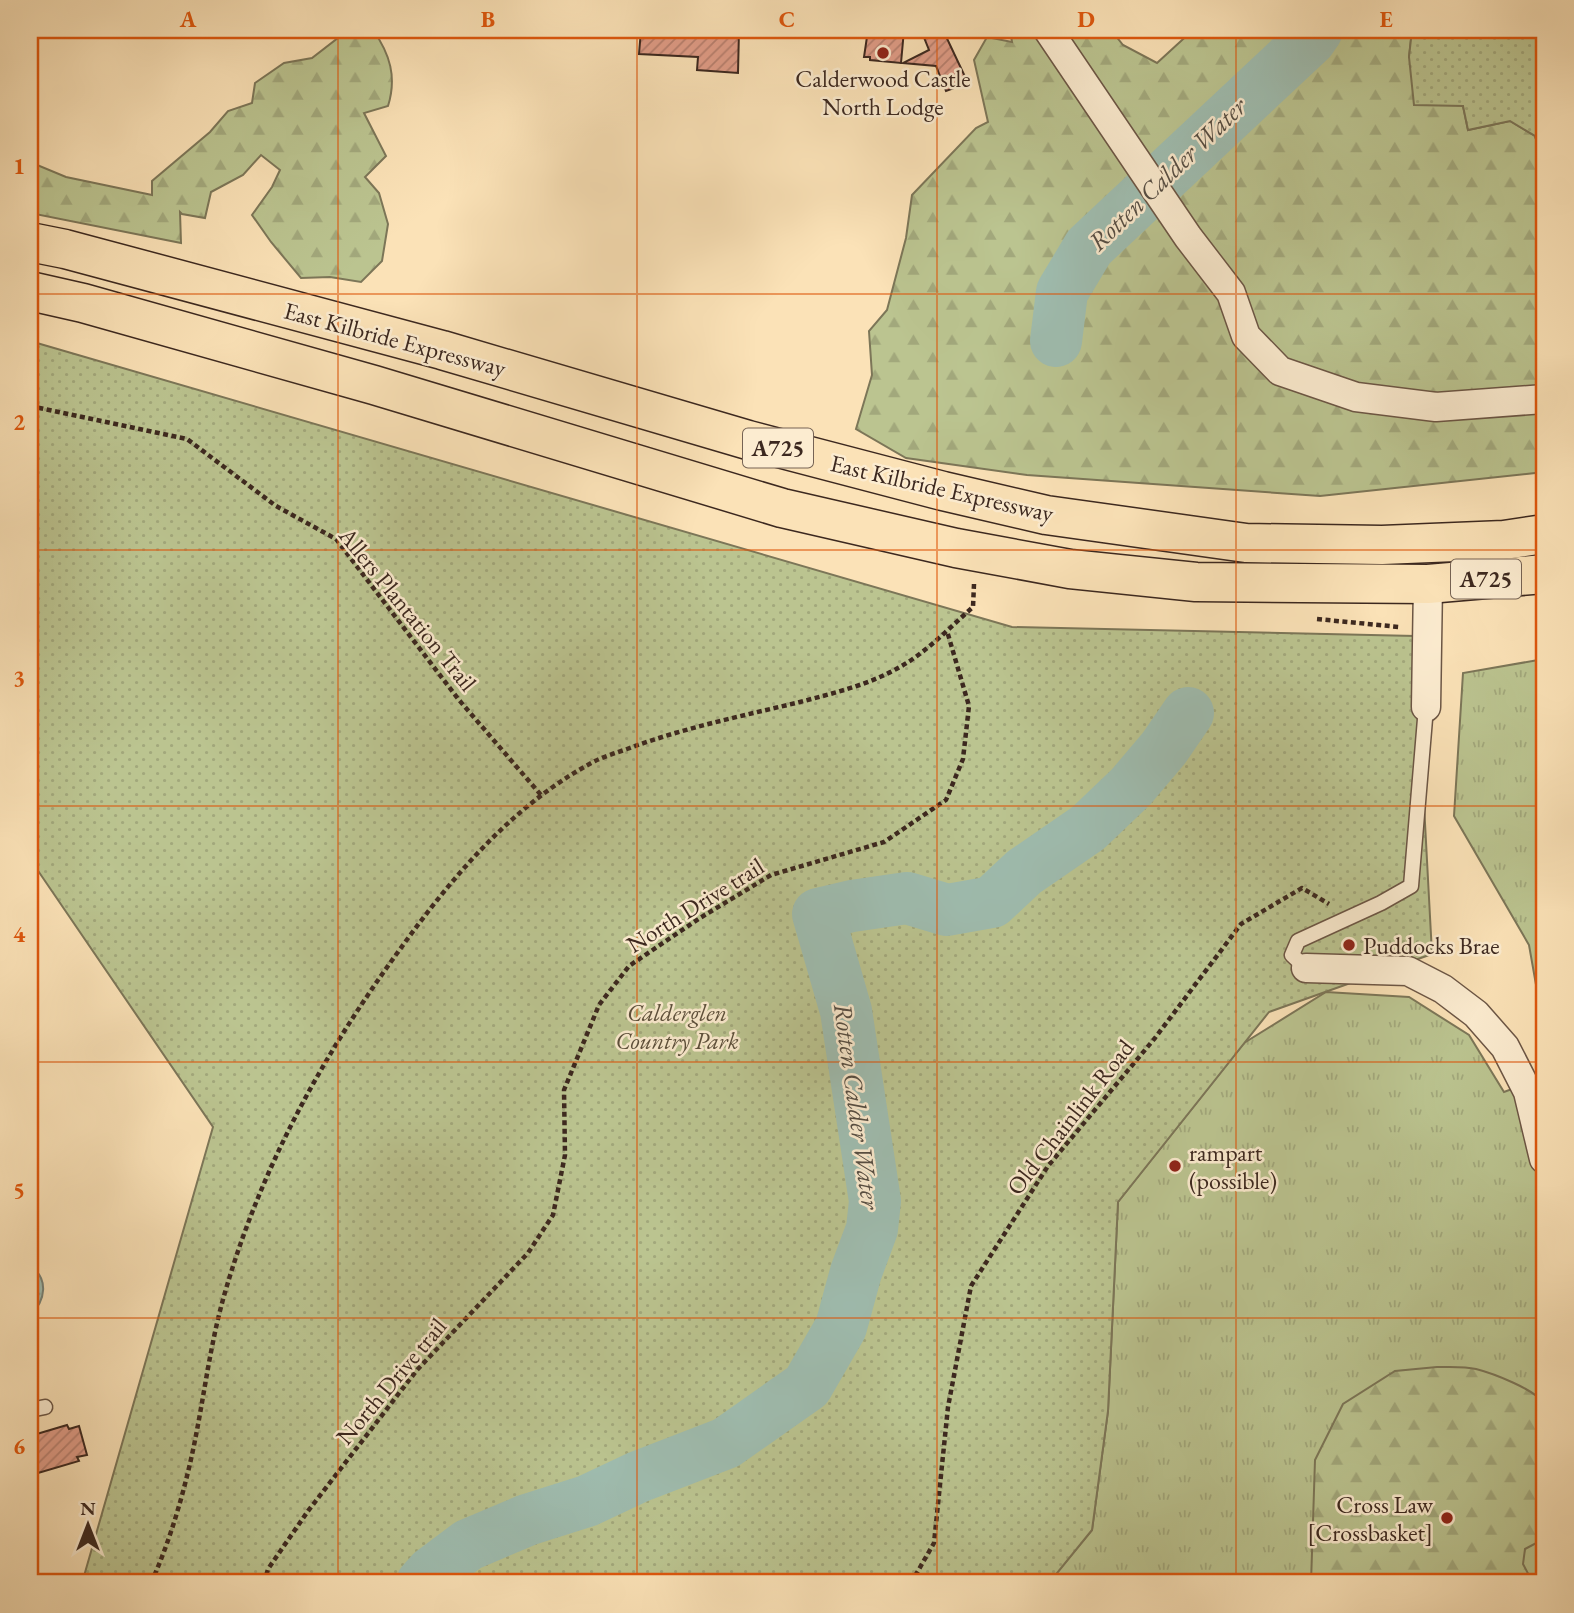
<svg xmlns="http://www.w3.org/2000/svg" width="1574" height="1613" viewBox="0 0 1574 1613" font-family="'EB Garamond',serif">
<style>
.grass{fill:url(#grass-tufts);stroke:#7c7658;stroke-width:2}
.forest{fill:url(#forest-firs);stroke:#7c7658;stroke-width:2}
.park{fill:url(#park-dots);stroke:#7c7658;stroke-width:2}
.water{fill:url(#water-ripples);stroke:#778176;stroke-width:2}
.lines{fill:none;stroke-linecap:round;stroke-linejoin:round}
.river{stroke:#9fbdb0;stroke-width:52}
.building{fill:url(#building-hatch);stroke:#3c281f;stroke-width:2}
.lane-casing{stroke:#6c5645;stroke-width:17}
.street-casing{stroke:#6c5645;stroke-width:31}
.highway-casing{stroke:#3c281f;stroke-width:41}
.path{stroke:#3c281f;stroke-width:4.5;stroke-dasharray:5 3.5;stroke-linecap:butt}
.lane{stroke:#fcecd0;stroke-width:14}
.street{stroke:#fcecd0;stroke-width:28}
.highway{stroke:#fbe2b7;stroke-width:38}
.grid{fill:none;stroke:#df570d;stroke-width:2;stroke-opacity:0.55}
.poi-dot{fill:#8f2418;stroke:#fcecd0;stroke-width:2.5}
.labels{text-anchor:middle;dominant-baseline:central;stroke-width:5;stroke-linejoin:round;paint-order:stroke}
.shield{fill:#fcecd0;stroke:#766354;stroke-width:2}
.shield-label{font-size:23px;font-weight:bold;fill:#3c281f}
.poi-label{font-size:24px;fill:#3c281f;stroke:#fcecd0;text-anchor:start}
.street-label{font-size:24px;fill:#3c281f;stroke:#fcecd0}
.park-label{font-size:24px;font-style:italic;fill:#5c4f3b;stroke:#fcecd0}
.water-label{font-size:26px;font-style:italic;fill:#554d43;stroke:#fcecd0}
.neatline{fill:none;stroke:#df570d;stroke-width:2.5}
.grid-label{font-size:23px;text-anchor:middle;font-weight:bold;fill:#df570d}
</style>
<defs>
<pattern id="grass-tufts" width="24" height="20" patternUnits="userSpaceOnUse" patternTransform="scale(1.75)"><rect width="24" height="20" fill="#bbc490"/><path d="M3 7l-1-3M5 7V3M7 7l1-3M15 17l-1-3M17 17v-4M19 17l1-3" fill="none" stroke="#a2a87c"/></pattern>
<pattern id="forest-firs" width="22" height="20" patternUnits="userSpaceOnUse" patternTransform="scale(1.75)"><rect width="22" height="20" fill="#bbc490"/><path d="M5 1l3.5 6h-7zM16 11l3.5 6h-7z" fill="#a2a87c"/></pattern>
<pattern id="park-dots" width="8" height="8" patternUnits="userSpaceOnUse" patternTransform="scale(1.75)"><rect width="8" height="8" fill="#bbc490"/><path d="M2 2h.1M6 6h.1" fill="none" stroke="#a2a87c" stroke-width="1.8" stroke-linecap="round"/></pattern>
<pattern id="water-ripples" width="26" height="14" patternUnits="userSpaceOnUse" patternTransform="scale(1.75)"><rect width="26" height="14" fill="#9fbdb0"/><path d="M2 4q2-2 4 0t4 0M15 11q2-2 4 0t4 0" fill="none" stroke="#839a8f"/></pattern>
<pattern id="building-hatch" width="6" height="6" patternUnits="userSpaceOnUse" patternTransform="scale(1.75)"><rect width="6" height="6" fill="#e19d88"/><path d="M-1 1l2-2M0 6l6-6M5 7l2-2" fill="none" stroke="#b8806f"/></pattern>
</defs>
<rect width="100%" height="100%" fill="#fbe2b7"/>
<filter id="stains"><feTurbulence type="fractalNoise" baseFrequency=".00286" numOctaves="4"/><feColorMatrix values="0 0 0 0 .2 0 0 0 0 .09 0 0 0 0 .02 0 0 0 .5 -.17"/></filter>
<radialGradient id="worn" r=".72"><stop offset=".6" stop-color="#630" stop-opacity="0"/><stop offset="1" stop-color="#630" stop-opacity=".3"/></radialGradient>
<g class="grass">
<polygon points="1544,659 1544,1030 1529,945 1454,816 1463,673"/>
<polygon points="1326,992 1409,997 1469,1035 1504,1092 1544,1077 1544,1583 1048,1583 1092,1530 1108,1411 1118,1202 1244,1043"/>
</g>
<g class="forest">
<path d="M361,30H373C390,54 397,77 388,106L364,113L386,156L365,177L379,193L388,224L382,261L361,282L330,277L301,278L271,242L252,215L272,187L280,170L261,155L243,175L211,192L205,218L182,214L180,212L181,243L30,213V162L66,177L152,195V181L210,132L228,111L252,103L255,83L284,63L312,58L338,38Z"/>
<polygon points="1010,30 1111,30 1123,45 1157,63 1193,30 1412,30 1409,57 1463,106 1468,130 1510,121 1535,136 1544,165 1544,472 1320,496 1027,475 906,458 856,429 872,375 869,331 887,310 906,238 912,195 976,128 988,122 974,60 987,37 1012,42"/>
<path d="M1437,1367C1449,1367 1464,1366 1476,1369C1492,1373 1537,1390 1544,1404V1539L1525,1549L1523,1564L1533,1583H1311L1315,1460L1343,1404L1395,1371Z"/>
</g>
<g class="park">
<polygon points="1412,30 1544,30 1544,165 1535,136 1510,121 1468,130 1463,106 1414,105 1409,57"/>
<polygon points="30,341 1012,627 1415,636 1432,954 1269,1012 1118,1202 1108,1411 1092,1530 1049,1583 82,1583 213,1127 30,859"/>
</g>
<path class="water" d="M30,1266C49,1278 46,1301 30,1315Z"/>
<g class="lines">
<g class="river">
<polyline points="1056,341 1062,292 1089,247 1310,40 1317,30"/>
<polyline points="422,1583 432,1572 468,1545 527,1520 587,1501 638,1477 726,1443 807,1386 841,1327 856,1272 872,1229 875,1201 846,1011 818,914 852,906 907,898 947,910 992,902 1024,872 1088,828 1131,787 1164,748 1188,713"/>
</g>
</g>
<g class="building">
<polygon points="641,30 739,30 738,73 697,70 698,57 639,54"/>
<polygon points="868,30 904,30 901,63 870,60 870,57 864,57"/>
<polygon points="921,30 943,30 968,83 946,91 936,66 903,63 929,50"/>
<polygon points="67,1425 69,1429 79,1426 87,1455 77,1457 79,1461 38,1473 37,1470 30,1472 30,1436"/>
</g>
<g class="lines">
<defs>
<g id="lane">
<polyline points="1306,968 1292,955 1298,941 1381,903 1411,886 1426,707"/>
<polyline points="30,1410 45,1407"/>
</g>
<g id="street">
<polyline points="1048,30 1188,237 1231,293 1246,336 1280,371 1356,397 1436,407 1544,399"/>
<polyline points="1426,707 1428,584"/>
<polyline points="1306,968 1408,971 1443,989 1476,1014 1505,1047 1528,1092 1544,1159"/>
</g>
<g id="highway">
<polyline points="30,242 65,249 442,350 748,440 943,491 1046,515 1246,543 1382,545 1504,540 1544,534"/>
<polyline points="30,291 83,303 374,385 782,508 956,548 1070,569 1196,582 1428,584 1544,574"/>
</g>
</defs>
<use href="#lane" class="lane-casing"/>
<use href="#street" class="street-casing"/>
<use href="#highway" class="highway-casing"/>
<g class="path">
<polyline points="30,406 187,439 276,506 336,539 459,700 541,795"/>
<polyline points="1317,619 1399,627"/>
<path d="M151,1583C167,1548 179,1509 188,1472C203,1411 208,1349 226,1289C262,1166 323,1055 398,952C452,877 512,805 595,761C605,756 616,753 627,749C683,728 742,716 800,702C834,693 868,685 898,668C926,653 949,628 973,607L974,584"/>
<polyline points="264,1583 268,1569 308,1511 417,1370 528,1253 553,1215 565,1155 564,1090 599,1005 629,966 700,918 771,875 884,842 946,800 963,759 969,706 947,631"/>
<polyline points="911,1583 934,1543 948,1407 971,1286 1048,1166 1155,1038 1241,924 1302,888 1329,904"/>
</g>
<use href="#lane" class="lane"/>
<use href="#street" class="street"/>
<use href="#highway" class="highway"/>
</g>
<path class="grid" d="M338,30V1583M637,30V1583M937,30V1583M1236,30V1583M30,294H1544M30,550H1544M30,806H1544M30,1062H1544M30,1318H1544"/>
<g class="poi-dot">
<circle cx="883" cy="53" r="7"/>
<circle cx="1349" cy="945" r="7"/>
<circle cx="1175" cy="1166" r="7"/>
<circle cx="1447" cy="1518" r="7"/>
</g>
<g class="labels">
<g class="shield">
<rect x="743" y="428.5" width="70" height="39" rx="5"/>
<rect x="1451" y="559.5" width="70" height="39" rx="5"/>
</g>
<g class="shield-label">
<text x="778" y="448">A725</text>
<text x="1486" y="579">A725</text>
</g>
<g class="poi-label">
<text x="883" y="78" text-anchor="middle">Calderwood Castle<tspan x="883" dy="28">North Lodge</tspan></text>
<text x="1363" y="945">Puddocks Brae</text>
<text x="1189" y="1152">rampart<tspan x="1189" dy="28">(possible)</tspan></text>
<text x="1433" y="1504" text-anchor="end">Cross Law<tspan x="1433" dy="28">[Crossbasket]</tspan></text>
</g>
<g class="street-label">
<text transform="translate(395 339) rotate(15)">East Kilbride Expressway</text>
<text transform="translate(942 488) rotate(13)">East Kilbride Expressway</text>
<text transform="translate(408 609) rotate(51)">Allers Plantation Trail</text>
<text transform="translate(695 905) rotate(-32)">North Drive trail</text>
<text transform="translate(1070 1117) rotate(-52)">Old Chainlink Road</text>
<text transform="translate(391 1381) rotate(-50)">North Drive trail</text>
</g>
<g class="park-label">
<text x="677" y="1012">Calderglen<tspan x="677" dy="28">Country Park</tspan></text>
</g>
<g class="water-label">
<text transform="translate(1167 174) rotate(-44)">Rotten Calder Water</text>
<text transform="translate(857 1106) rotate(82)">Rotten Calder Water</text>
</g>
</g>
<rect width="1574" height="1613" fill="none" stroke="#fbe2b7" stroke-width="77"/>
<g transform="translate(88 1525)" stroke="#fcecd0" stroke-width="5" paint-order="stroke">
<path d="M0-5L12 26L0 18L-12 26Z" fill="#3c281f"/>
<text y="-10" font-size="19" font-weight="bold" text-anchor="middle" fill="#3c281f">N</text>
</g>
<rect x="38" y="38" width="1498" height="1536" class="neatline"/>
<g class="grid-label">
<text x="188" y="27">A</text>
<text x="488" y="27">B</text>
<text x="787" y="27">C</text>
<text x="1086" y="27">D</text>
<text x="1386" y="27">E</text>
<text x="19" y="174">1</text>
<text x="19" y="430">2</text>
<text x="19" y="686">3</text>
<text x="19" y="942">4</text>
<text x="19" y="1198">5</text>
<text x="19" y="1454">6</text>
</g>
<rect width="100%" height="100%" filter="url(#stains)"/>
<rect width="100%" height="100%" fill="url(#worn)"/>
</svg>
